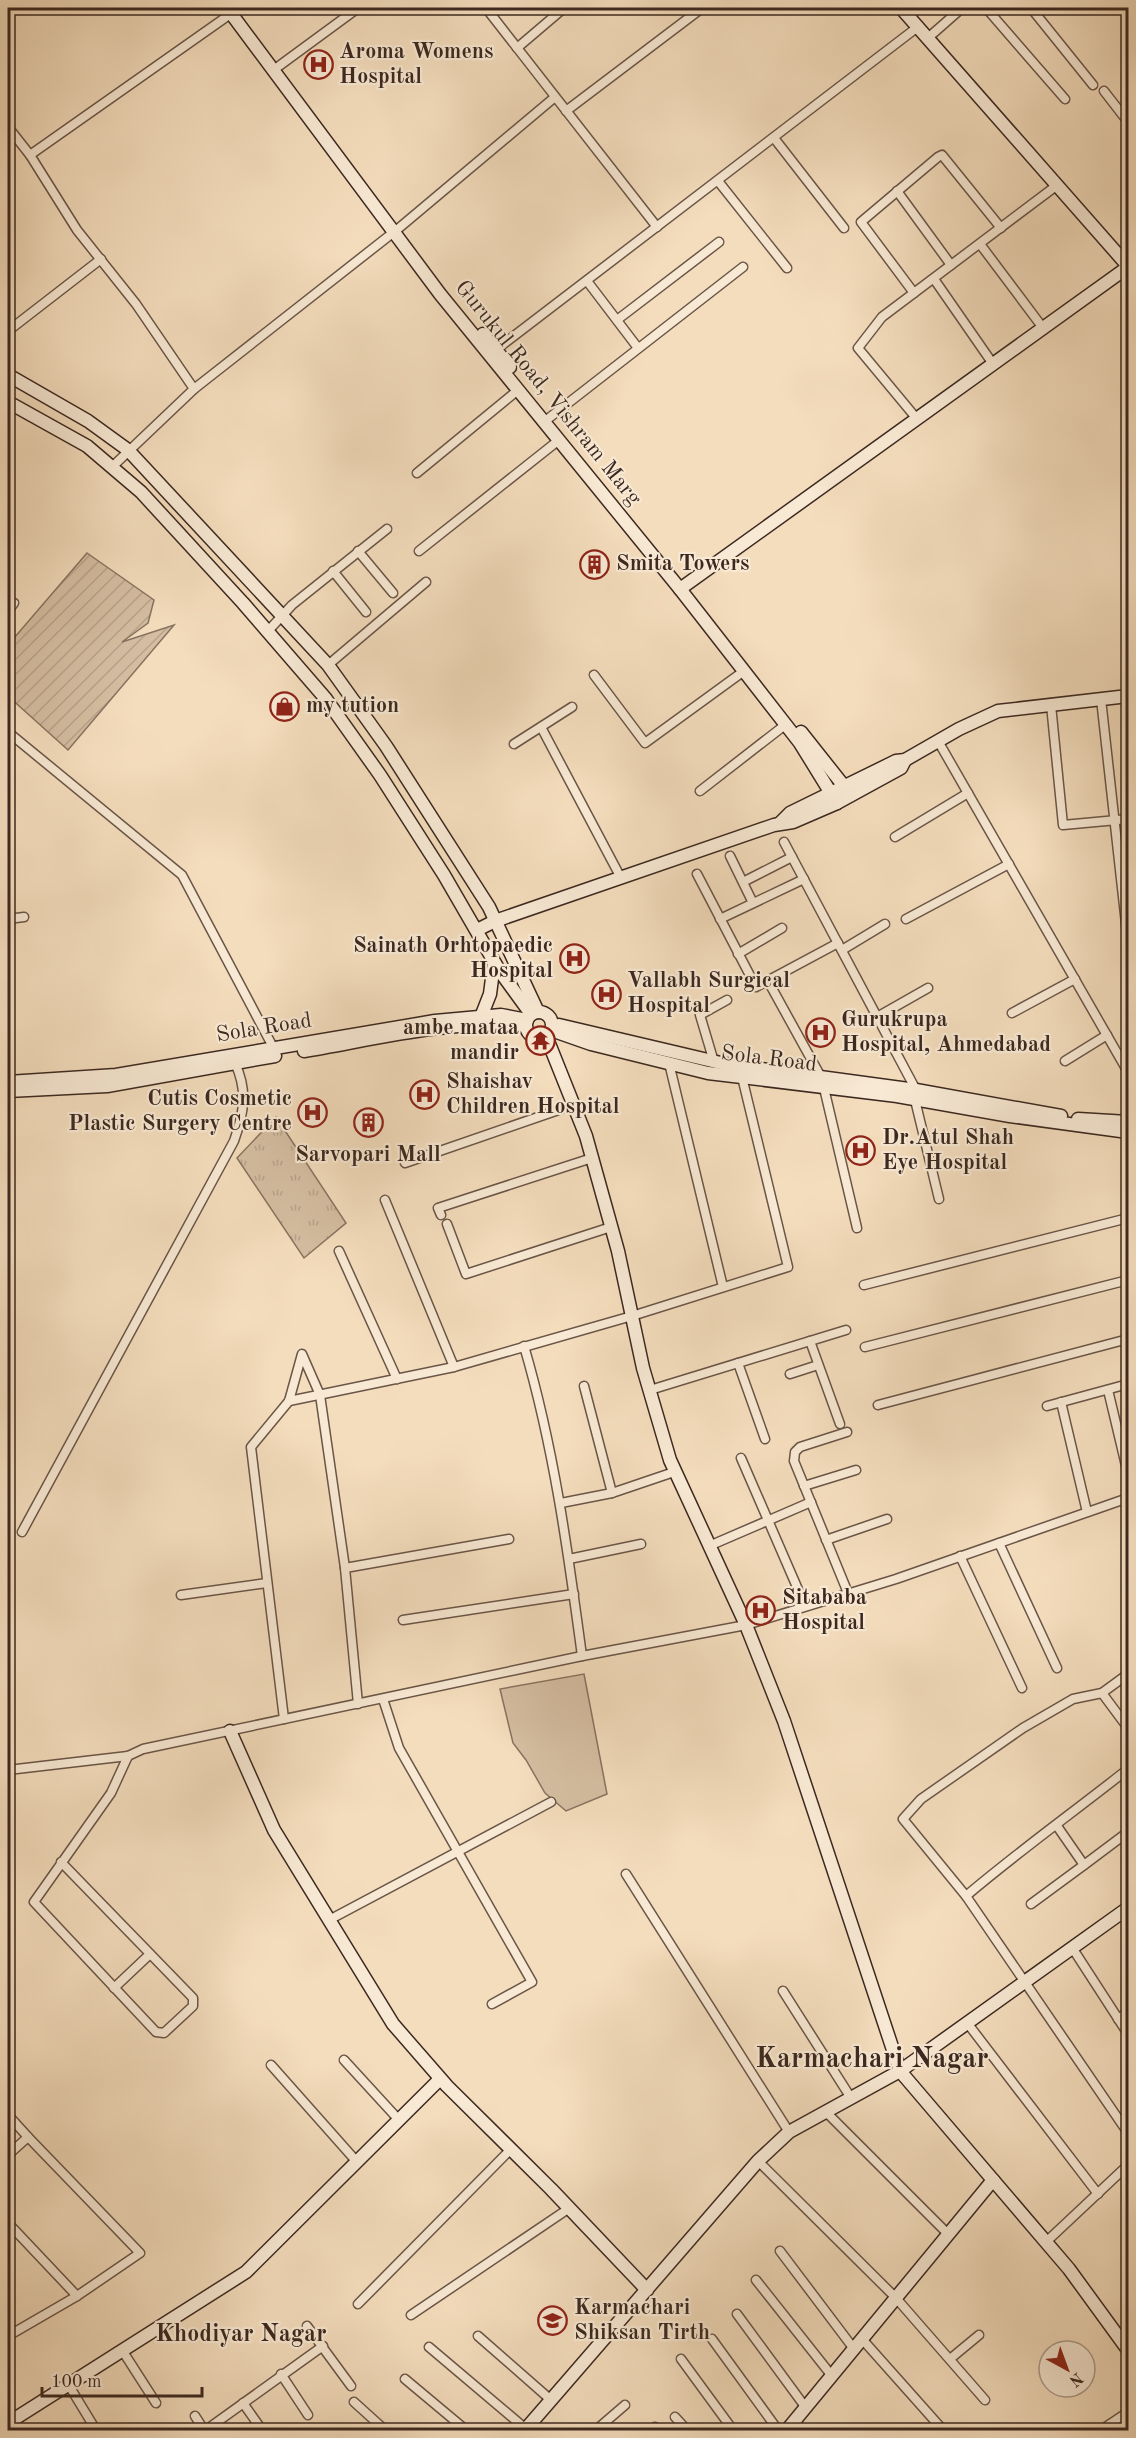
<svg xmlns="http://www.w3.org/2000/svg" width="1136" height="2438" viewBox="0 0 1136 2438" font-family="'Old Standard TT',serif">
<style>
.grass{fill:url(#grass-tufts);stroke:#887361;stroke-width:1.5}
.park{fill:#d5bea2;stroke:#887361;stroke-width:1.5}
.garden{fill:url(#garden-furrows);stroke:#887361;stroke-width:1.5}
.lines{fill:none;stroke-linecap:round;stroke-linejoin:round}
.street-casing{stroke:#6a5547;stroke-width:11}
.secondary-casing{stroke:#3c2820;stroke-width:15}
.street{stroke:#f8e9d4;stroke-width:8}
.secondary{stroke:#f8e9d4;stroke-width:12}
.labels{text-anchor:middle;dominant-baseline:central;stroke-width:4.5;stroke-linejoin:round;paint-order:stroke}
.poi-label{font-size:22px;font-weight:bold;fill:#3c2820;stroke:#f8e9d4;text-anchor:start}
.street-label{font-size:22px;fill:#3c2820;stroke:#f8e9d4}
.neighbourhood-label{font-size:24px;font-weight:bold;fill:#3c2820;stroke:#f8e9d4}
.district-label{font-size:28px;font-weight:bold;fill:#3c2820;stroke:#f8e9d4}
</style>
<defs>
<pattern id="grass-tufts" width="24" height="20" patternUnits="userSpaceOnUse" patternTransform="scale(1.5)"><rect width="24" height="20" fill="#d5bea2"/><path d="M3 7l-1-3M5 7V3M7 7l1-3M15 17l-1-3M17 17v-4M19 17l1-3" fill="none" stroke="#b8a38b"/></pattern>
<pattern id="garden-furrows" width="10" height="10" patternUnits="userSpaceOnUse" patternTransform="scale(1.5)"><rect width="10" height="10" fill="#d5bea2"/><path d="M-1 1l2-2M0 10L10 0M9 11l2-2" fill="none" stroke="#b8a38b"/></pattern>
</defs>
<rect width="100%" height="100%" fill="#f4ddbd"/>
<filter id="stains"><feTurbulence type="fractalNoise" baseFrequency=".00333" numOctaves="4"/><feColorMatrix values="0 0 0 0 .2 0 0 0 0 .09 0 0 0 0 .02 0 0 0 .5 -.17"/></filter>
<radialGradient id="worn" r=".72"><stop offset=".6" stop-color="#630" stop-opacity="0"/><stop offset="1" stop-color="#630" stop-opacity=".3"/></radialGradient>
<polygon class="grass" points="276,1117 346,1223 304,1258 237,1158"/>
<polygon class="park" points="584,1674 607,1794 566,1811 545,1793 526,1760 513,1743 500,1689"/>
<polygon class="garden" points="87,553 154,600 148,623 122,642 174,625 68,750 8,696 8,645"/>
<g class="lines">
<defs>
<g id="street">
<polyline points="486,8 657,227"/>
<polyline points="986,8 1065,99"/>
<polyline points="1031,8 1093,85"/>
<polyline points="1122,8 1128,16"/>
<polyline points="929,37 962,8"/>
<polyline points="517,48 564,8"/>
<polyline points="279,66 358,8"/>
<polyline points="1104,91 1128,122"/>
<polyline points="566,111 702,8"/>
<polyline points="8,127 30,155 239,8"/>
<polyline points="774,138 844,228"/>
<polyline points="30,155 77,230 136,304 194,389"/>
<polyline points="718,181 787,268"/>
<polyline points="897,191 951,265"/>
<polyline points="980,244 1043,328"/>
<polyline points="934,279 993,364"/>
<polyline points="587,281 638,348"/>
<polyline points="914,293 861,222 938,157 942,155 1001,228"/>
<polyline points="617,320 719,242"/>
<polyline points="8,331 101,259"/>
<polyline points="493,352 919,26"/>
<polyline points="549,418 743,267"/>
<polyline points="917,419 858,348 882,317 1056,186"/>
<polyline points="112,467 194,389 399,228 555,97"/>
<polyline points="417,473 518,390"/>
<polyline points="358,551 393,593"/>
<polyline points="419,551 559,440"/>
<polyline points="333,571 366,612"/>
<polyline points="8,611 14,603"/>
<polyline points="268,631 292,605 387,529"/>
<polyline points="328,665 426,582"/>
<polyline points="594,675 645,743 744,671"/>
<polyline points="1101,699 1128,942"/>
<polyline points="1051,705 1063,825 1128,819"/>
<polyline points="541,727 621,878"/>
<polyline points="8,732 182,875 273,1047"/>
<polyline points="938,741 1128,1072"/>
<polyline points="514,744 572,707"/>
<polyline points="700,791 785,725"/>
<polyline points="895,837 968,793"/>
<polyline points="784,842 916,1090"/>
<polyline points="730,856 753,903"/>
<polyline points="697,874 756,987 838,943"/>
<polyline points="743,882 792,857"/>
<polyline points="8,919 24,917"/>
<polyline points="720,919 804,879"/>
<polyline points="906,919 1009,864"/>
<polyline points="842,950 885,924"/>
<polyline points="738,954 782,928"/>
<polyline points="768,981 821,1077"/>
<polyline points="1012,1013 1075,979"/>
<polyline points="877,1017 928,988"/>
<polyline points="1065,1061 1107,1035"/>
<polyline points="714,1062 700,1015 727,1000"/>
<polyline points="669,1063 723,1287"/>
<polyline points="824,1088 857,1228"/>
<polyline points="915,1100 939,1199"/>
<polyline points="405,1163 573,1105"/>
<polyline points="385,1200 454,1367"/>
<polyline points="441,1215 438,1208 592,1158"/>
<polyline points="447,1224 466,1274 611,1227"/>
<polyline points="339,1251 397,1379"/>
<polyline points="864,1285 1128,1218"/>
<polyline points="810,1341 840,1424"/>
<path d="M524,1346C554,1448 568,1552 582,1656"/>
<polyline points="865,1347 1128,1280"/>
<polyline points="738,1363 765,1439"/>
<polyline points="790,1374 818,1365"/>
<polyline points="584,1386 612,1493"/>
<polyline points="650,1390 846,1330"/>
<polyline points="1108,1390 1128,1474"/>
<polyline points="289,1401 454,1367 632,1316 788,1267 742,1077"/>
<polyline points="1061,1402 1087,1512"/>
<polyline points="878,1405 1128,1339"/>
<polyline points="1047,1406 1128,1384"/>
<polyline points="847,1432 800,1447 795,1452 794,1461 848,1593"/>
<polyline points="741,1458 800,1594"/>
<polyline points="804,1486 856,1470"/>
<polyline points="561,1503 612,1493 674,1472"/>
<path d="M22,1532L234,1141C244,1113 248,1091 235,1063"/>
<polyline points="826,1540 887,1519"/>
<polyline points="999,1543 1057,1668"/>
<polyline points="709,1546 811,1502"/>
<polyline points="960,1556 1022,1688"/>
<polyline points="569,1559 641,1544"/>
<polyline points="345,1568 509,1539"/>
<polyline points="181,1595 267,1583"/>
<polyline points="403,1620 574,1594"/>
<polyline points="1102,1693 1128,1728"/>
<polyline points="383,1699 399,1748 532,1982 492,2004"/>
<polyline points="284,1719 251,1447 289,1401 302,1354 320,1395 345,1568 358,1704"/>
<path d="M1128,1769C1075,1811 1019,1851 966,1896L1128,2133"/>
<polyline points="8,1770 128,1756 143,1749 582,1656 746,1625 896,1579 1128,1498"/>
<polyline points="1057,1826 1084,1865 1128,1832"/>
<polyline points="61,1862 193,1998 193,2006 164,2033 156,2032 34,1902 111,1793 128,1756"/>
<polyline points="626,1874 789,2132"/>
<polyline points="966,1896 903,1819 921,1799 1023,1728 1073,1699 1102,1693 1128,1674"/>
<polyline points="1031,1904 1084,1865"/>
<polyline points="329,1920 551,1802"/>
<polyline points="1073,1949 1128,2034"/>
<polyline points="114,1988 150,1954"/>
<polyline points="783,1991 851,2098"/>
<polyline points="1118,2019 1128,2012"/>
<polyline points="968,2024 1098,2194"/>
<polyline points="344,2060 399,2120"/>
<polyline points="271,2065 357,2162"/>
<polyline points="826,2112 948,2234"/>
<polyline points="8,2115 28,2137"/>
<polyline points="8,2155 28,2137 140,2253 77,2296 8,2336"/>
<polyline points="758,2161 896,2298 985,2400"/>
<polyline points="8,2223 77,2296"/>
<polyline points="1046,2242 1128,2165"/>
<polyline points="780,2251 854,2349"/>
<polyline points="756,2280 832,2376"/>
<polyline points="358,2304 511,2149"/>
<polyline points="737,2314 806,2408"/>
<polyline points="411,2315 568,2209"/>
<polyline points="307,2326 351,2386"/>
<polyline points="478,2336 551,2400"/>
<polyline points="712,2339 778,2430"/>
<polyline points="862,2339 943,2430"/>
<polyline points="429,2347 526,2429"/>
<polyline points="122,2350 156,2403"/>
<polyline points="681,2359 733,2430"/>
<polyline points="950,2359 979,2335"/>
<polyline points="281,2374 308,2415"/>
<polyline points="405,2379 466,2430"/>
<polyline points="68,2384 96,2430"/>
<polyline points="354,2402 385,2430"/>
<polyline points="243,2403 262,2430"/>
<polyline points="195,2416 204,2430"/>
<polyline points="675,2417 687,2430"/>
<polyline points="313,2429 315,2430"/>
<polyline points="206,2430 323,2346"/>
<polyline points="596,2430 625,2405"/>
<polyline points="651,2430 655,2427"/>
<polyline points="1101,2430 1128,2412"/>
</g>
<g id="secondary">
<polyline points="227,8 440,294 680,589 800,743 837,803"/>
<polyline points="901,8 1128,266"/>
<polyline points="483,334 510,367"/>
<polyline points="8,375 88,421 128,450 328,665 386,746 489,907 538,1012"/>
<polyline points="8,402 87,446 141,492 243,603 326,699 380,775 444,875 499,970 531,1014"/>
<polyline points="680,589 1128,267"/>
<polyline points="801,732 851,795"/>
<polyline points="780,823 790,813 896,761 905,760 959,729 998,711 1128,696"/>
<polyline points="477,930 495,921 774,825 793,822 837,803 901,768 905,760"/>
<circle cx="539" cy="1025" r="13"/>
<polyline points="481,1017 490,994 494,963"/>
<polyline points="559,1025 725,1064 916,1090 1061,1116"/>
<polyline points="551,1030 591,1044 708,1073 897,1096 1010,1116 1128,1132"/>
<polyline points="546,1036 586,1136 618,1251 643,1368 670,1460 746,1625 784,1721 900,2071 1069,2269 1128,2350"/>
<path d="M304,1051C375,1039 450,1020 522,1025"/>
<polyline points="8,1082 116,1075 435,1021 501,1015 527,1020"/>
<polyline points="8,1091 107,1086 275,1056"/>
<polyline points="1078,1119 1128,1122"/>
<polyline points="230,1731 274,1830 393,2024 447,2086 551,2189 647,2290"/>
<polyline points="8,2423 246,2272 440,2079"/>
<polyline points="525,2430 758,2161 789,2132 900,2071 1128,1908"/>
<polyline points="787,2430 993,2180"/>
</g>
</defs>
<use href="#street" class="street-casing"/>
<use href="#secondary" class="secondary-casing"/>
<use href="#street" class="street"/>
<use href="#secondary" class="secondary"/>
</g>
<defs>
<symbol id="hospital-ring" viewBox="-11 -11 22 22"><circle r="9.5" fill="#f8e9d4" stroke="#8f2418" stroke-width="1.5"/><path d="M-5-5h3v3.5h4V-5h3V5h-3V1.5h-4V5h-3Z" fill="#8f2418"/></symbol>
<symbol id="building-ring" viewBox="-11 -11 22 22"><circle r="9.5" fill="#f8e9d4" stroke="#8f2418" stroke-width="1.5"/><path d="M-4-6H4V6H1V3H-1V6H-4ZM-2.5-4.3h1.7v1.8h-1.7ZM.8-4.3h1.7v1.8H.8ZM-2.5-1h1.7V.8h-1.7ZM.8-1h1.7V.8H.8Z" fill="#8f2418"/></symbol>
<symbol id="shop-ring" viewBox="-11 -11 22 22"><circle r="9.5" fill="#f8e9d4" stroke="#8f2418" stroke-width="1.5"/><path d="M-5-2.5h2.3a2.7 3.5 0 0 1 5.4 0H5L5.5 6h-11ZM-1.5-2.5h3a1.5 2.3 0 0 0-3 0Z" fill="#8f2418"/></symbol>
<symbol id="temple-ring" viewBox="-11 -11 22 22"><circle r="9.5" fill="#f8e9d4" stroke="#8f2418" stroke-width="1.5"/><path d="M0-6L5-2H3V0L6.5 2.5H4V6H1.5V3h-3V6H-4V2.5H-6.5L-3 0V-2H-5Z" fill="#8f2418"/></symbol>
<symbol id="school-ring" viewBox="-11 -11 22 22"><circle r="9.5" fill="#f8e9d4" stroke="#8f2418" stroke-width="1.5"/><path d="M0-5L7-2L0 1L-7-2ZM-4 1L0 2.5L4 1V4Q0 6-4 4Z" fill="#8f2418"/></symbol>
</defs>
<g fill-rule="evenodd">
<use href="#hospital-ring" x="302" y="48" width="33" height="33"/>
<use href="#building-ring" x="578" y="548" width="33" height="33"/>
<use href="#shop-ring" x="268" y="690" width="33" height="33"/>
<use href="#hospital-ring" x="558" y="942" width="33" height="33"/>
<use href="#hospital-ring" x="590" y="978" width="33" height="33"/>
<use href="#hospital-ring" x="804" y="1016" width="33" height="33"/>
<use href="#temple-ring" x="524" y="1024" width="33" height="33"/>
<use href="#hospital-ring" x="408" y="1078" width="33" height="33"/>
<use href="#hospital-ring" x="296" y="1096" width="33" height="33"/>
<use href="#building-ring" x="352" y="1106" width="33" height="33"/>
<use href="#hospital-ring" x="844" y="1134" width="33" height="33"/>
<use href="#hospital-ring" x="744" y="1594" width="33" height="33"/>
<use href="#school-ring" x="536" y="2304" width="33" height="33"/>
</g>
<g class="labels">
<g class="poi-label">
<text x="339" y="52">Aroma Womens<tspan x="339" dy="25">Hospital</tspan></text>
<text x="616" y="564">Smita Towers</text>
<text x="306" y="706">my tution</text>
<text x="553" y="946" text-anchor="end">Sainath Orhtopaedic<tspan x="553" dy="25">Hospital</tspan></text>
<text x="627" y="981">Vallabh Surgical<tspan x="627" dy="25">Hospital</tspan></text>
<text x="841" y="1020">Gurukrupa<tspan x="841" dy="25">Hospital, Ahmedabad</tspan></text>
<text x="519" y="1028" text-anchor="end">ambe mataa<tspan x="519" dy="25">mandir</tspan></text>
<text x="446" y="1082">Shaishav<tspan x="446" dy="25">Children Hospital</tspan></text>
<text x="292" y="1099" text-anchor="end">Cutis Cosmetic<tspan x="292" dy="25">Plastic Surgery Centre</tspan></text>
<text x="882" y="1138">Dr.Atul Shah<tspan x="882" dy="25">Eye Hospital</tspan></text>
<text x="368" y="1155" text-anchor="middle">Sarvopari Mall</text>
<text x="782" y="1598">Sitababa<tspan x="782" dy="25">Hospital</tspan></text>
<text x="574" y="2308">Karmachari<tspan x="574" dy="25">Shiksan Tirth</tspan></text>
</g>
<g class="street-label">
<text transform="translate(548 393) rotate(51)">Gurukul Road, Vishram Marg</text>
<text transform="translate(264 1028) rotate(-9)">Sola Road</text>
<text transform="translate(769 1059) rotate(7)">Sola Road</text>
</g>
<g class="neighbourhood-label">
<text x="241" y="2335">Khodiyar Nagar</text>
</g>
<g class="district-label">
<text x="872" y="2060">Karmachari Nagar</text>
</g>
</g>
<rect width="1136" height="2438" fill="none" stroke="#f4ddbd" stroke-width="30"/>
<rect x="9" y="9" width="1118" height="2420" fill="none" stroke="#3c2820" stroke-width="3"/>
<rect x="15" y="15" width="1106" height="2408" fill="none" stroke="#3c2820" stroke-width="1.5"/>
<g transform="translate(1067 2369) rotate(139)"><circle r="28" fill="#f8e9d4" stroke="#ad9c8c" stroke-width="1.5"/>
<path d="M0-4.5L10 22L0 15L-10 22Z" fill="#8f2418"/>
<text y="-9" font-size="16" font-weight="bold" text-anchor="middle" fill="#3c2820">N</text>
</g>
<path d="M42 2387v9h160v-9" fill="none" stroke="#3c2820" stroke-width="3"/>
<text x="51" y="2387" font-size="18" fill="#3c2820" stroke="#f8e9d4" stroke-width="4.5" paint-order="stroke">100 m</text>
<rect width="100%" height="100%" filter="url(#stains)"/>
<rect width="100%" height="100%" fill="url(#worn)"/>
</svg>
